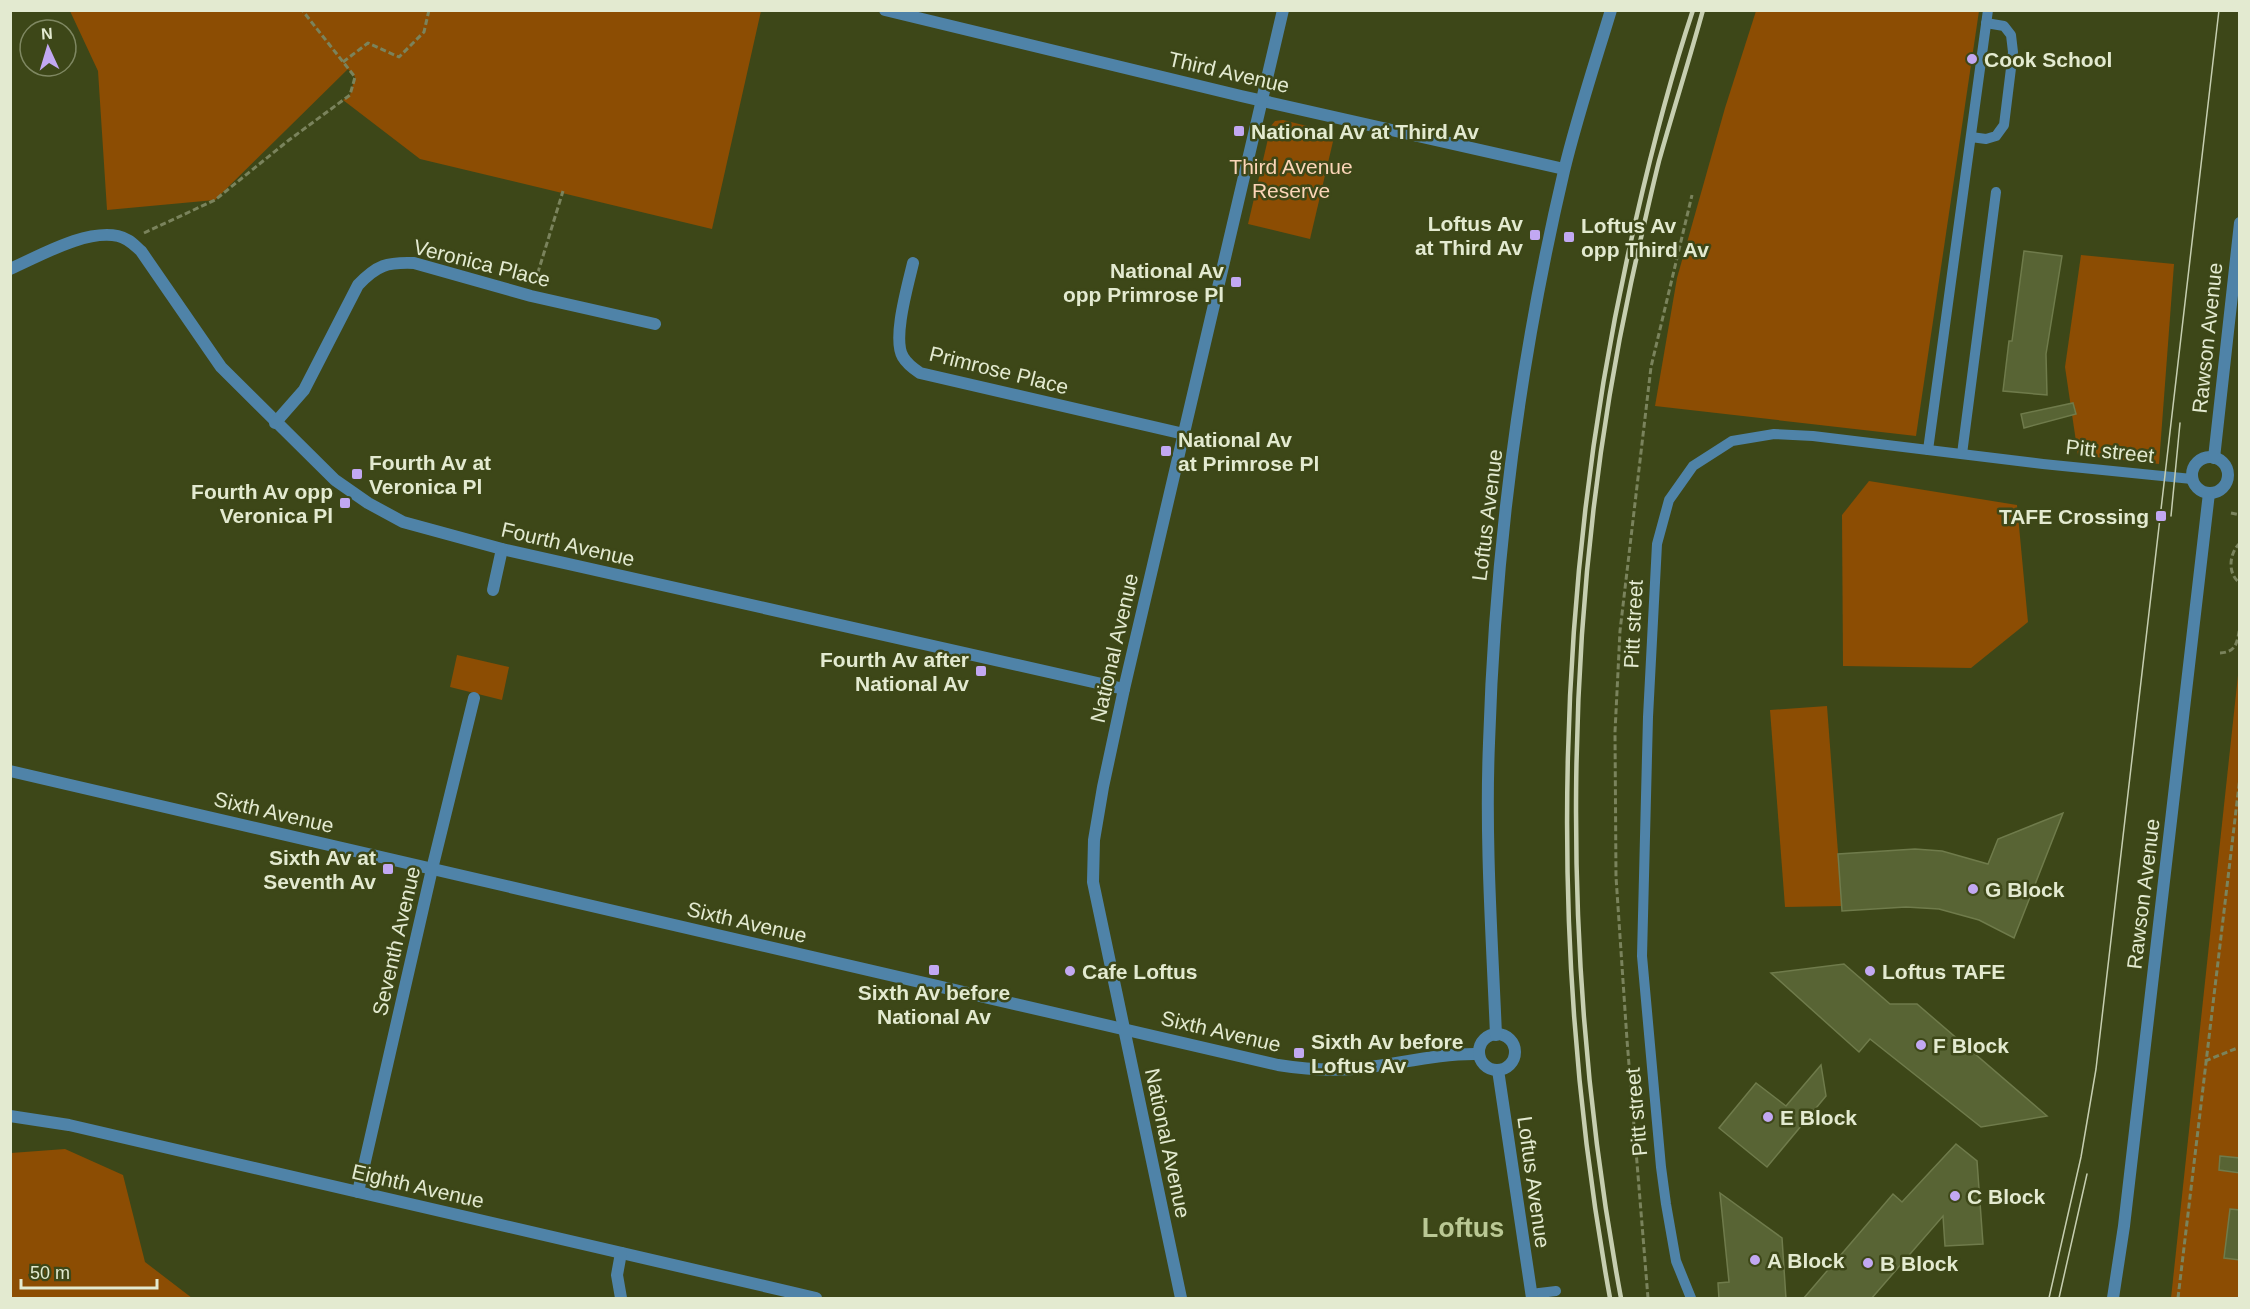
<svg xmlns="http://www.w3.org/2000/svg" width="2250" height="1309" viewBox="0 0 2250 1309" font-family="Helvetica,sans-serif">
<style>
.green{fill:#8c4d03}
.building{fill:#586434;stroke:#6f7b4b;stroke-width:1.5}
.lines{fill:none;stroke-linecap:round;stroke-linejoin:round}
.path{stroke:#7a835c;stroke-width:3;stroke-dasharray:6 3;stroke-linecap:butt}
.service{stroke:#4f83a8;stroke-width:10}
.minor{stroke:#4f83a8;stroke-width:12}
.tertiary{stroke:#4f83a8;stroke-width:12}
.tram{stroke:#c6ceb0;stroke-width:1.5}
.rail{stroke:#c6ceb0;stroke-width:4.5}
.poi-dot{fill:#c2a8f2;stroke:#3d4718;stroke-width:2}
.labels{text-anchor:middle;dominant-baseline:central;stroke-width:5;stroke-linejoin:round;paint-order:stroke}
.poi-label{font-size:21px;font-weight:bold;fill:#e3ead0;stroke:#3d4718;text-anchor:start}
.street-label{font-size:21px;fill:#e3ead0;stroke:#3d4718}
.park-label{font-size:21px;fill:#fbd5b7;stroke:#3d4718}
.district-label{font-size:27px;font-weight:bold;fill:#bac894;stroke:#3d4718}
</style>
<rect width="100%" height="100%" fill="#3d4718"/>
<g class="green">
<polygon points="70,11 761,11 712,229 420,159 343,100 350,95 355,77 348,69 215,200 107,210 98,71"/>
<polygon points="1756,11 1979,11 1916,436 1655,406 1677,278 1725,108"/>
<polygon points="1283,120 1335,133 1310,239 1248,224 1271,126 1275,121"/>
<polygon points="2081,255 2174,264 2159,464 2078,455 2065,367"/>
<polygon points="1869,481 2017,505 2028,622 1971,668 1843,666 1842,515"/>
<polygon points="457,655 509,667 502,700 450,687"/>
<polygon points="2239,666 2239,1298 2171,1298"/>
<polygon points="1827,706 1842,906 1785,907 1770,710"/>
<polygon points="65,1149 123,1175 145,1262 192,1298 11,1298 11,1153"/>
</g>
<g class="building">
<polygon points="2024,251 2062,256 2046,354 2047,395 2003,391 2009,341 2012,341"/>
<polygon points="2073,403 2076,414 2024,428 2021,414"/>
<polygon points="2063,813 2014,938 1979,920 1939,909 1906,907 1842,911 1838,854 1915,849 1942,851 1988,864 1998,839"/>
<polygon points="1844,964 1890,1004 1917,1004 2047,1116 1981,1127 1870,1039 1859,1052 1771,973"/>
<polygon points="1821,1065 1826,1096 1767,1167 1719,1128 1756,1083 1786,1106"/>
<polygon points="1956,1144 1977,1161 1983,1244 1945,1246 1943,1216 1871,1299 1803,1299 1893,1194 1902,1202"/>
<polygon points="2220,1156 2240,1158 2240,1173 2219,1170"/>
<polygon points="1720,1193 1782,1238 1786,1299 1719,1299 1718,1283 1729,1282"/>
<polygon points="2230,1209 2240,1210 2240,1260 2224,1258"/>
</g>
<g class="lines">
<g class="path">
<polyline points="343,62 368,43 399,57 424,32 429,10"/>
<polyline points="144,233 215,200 289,140 350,95 355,77 302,10"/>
<polyline points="535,282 563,191"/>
<polyline points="2231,513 2240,515"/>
<path d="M2240,543C2229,553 2227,574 2240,583"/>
<path d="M2220,653C2237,652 2237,642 2240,627"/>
<polyline points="2205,1061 2240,1047"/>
<polyline points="1648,1298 1627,1040 1616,877 1615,732 1620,631 1651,367 1692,195"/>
<polyline points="2178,1298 2240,777"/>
</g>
<g class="service">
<polyline points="1971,137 1986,139 1996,136 2004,125 2013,52 2011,35 2004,26 1986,23"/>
<polyline points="1928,450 1988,10"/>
<polyline points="1962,454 1996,192"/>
<polyline points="1531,1294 1556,1291"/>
<polyline points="1691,1298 1676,1261 1666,1204 1661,1167 1642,956 1648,717 1657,544 1669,500 1693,466 1732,441 1774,434 1813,436 2043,464 2192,479"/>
</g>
<g class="minor">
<polyline points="885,10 1241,96 1564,169"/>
<path d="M913,263C908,285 892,339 903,357C907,364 914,369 920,373L1184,434"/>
<path d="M10,269C40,256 85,229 118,236C128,238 134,245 141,251L221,367L335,480L368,503L403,522L502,549L1124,689"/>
<path d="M275,423L304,390L358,285C377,265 387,262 414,263L531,296L655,324"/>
<polyline points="493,590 502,549"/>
<path d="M10,771L1278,1065C1303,1069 1327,1071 1353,1069C1395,1065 1437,1053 1479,1054"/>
<polyline points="10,1116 69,1125 816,1298"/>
<polyline points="358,1192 432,869 474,698"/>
<polyline points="621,1298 617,1275 621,1253"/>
<polyline points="1181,1298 1093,882 1094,840 1103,787 1124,689 1283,10"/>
</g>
<g class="tertiary">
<circle cx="2210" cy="475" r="18"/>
<polyline points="2214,458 2240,223"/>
<circle cx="1497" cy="1052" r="18"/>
<path d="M1496,1035C1492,938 1485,840 1489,743C1495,551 1520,358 1564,171C1577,117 1595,63 1611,10"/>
<polyline points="1498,1070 1532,1298"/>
<polyline points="2113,1298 2124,1226 2209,493"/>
</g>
<g class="tram">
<polyline points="2171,516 2180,423"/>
<polyline points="2049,1298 2081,1157 2096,1069 2219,10"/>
<polyline points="2059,1298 2087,1174"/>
</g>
<g class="rail">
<path d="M1610,1298C1545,942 1554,572 1636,219C1652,149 1670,79 1693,10"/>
<path d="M1621,1298C1559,967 1560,613 1631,283C1640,242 1649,201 1659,161C1673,111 1689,61 1703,10"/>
</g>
</g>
<g class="poi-dot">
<circle cx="1972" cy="59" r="6"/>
<rect x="1233" y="125" width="12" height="12" rx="3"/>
<rect x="1529" y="229" width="12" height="12" rx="3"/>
<rect x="1563" y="231" width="12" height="12" rx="3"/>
<rect x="1230" y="276" width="12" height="12" rx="3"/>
<rect x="1160" y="445" width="12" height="12" rx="3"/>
<rect x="351" y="468" width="12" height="12" rx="3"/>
<rect x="339" y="497" width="12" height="12" rx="3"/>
<rect x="2155" y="510" width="12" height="12" rx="3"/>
<rect x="975" y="665" width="12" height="12" rx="3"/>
<rect x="382" y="863" width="12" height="12" rx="3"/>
<circle cx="1973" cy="889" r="6"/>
<rect x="928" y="964" width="12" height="12" rx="3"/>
<circle cx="1070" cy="971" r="6"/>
<circle cx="1870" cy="971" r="6"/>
<circle cx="1921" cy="1045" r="6"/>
<rect x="1293" y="1047" width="12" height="12" rx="3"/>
<circle cx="1768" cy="1117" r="6"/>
<circle cx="1955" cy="1196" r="6"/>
<circle cx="1755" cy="1260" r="6"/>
<circle cx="1868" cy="1263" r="6"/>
</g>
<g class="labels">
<g class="poi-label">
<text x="1984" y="59">Cook School</text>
<text x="1251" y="131">National Av at Third Av</text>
<text x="1523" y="223" text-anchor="end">Loftus Av<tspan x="1523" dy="24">at Third Av</tspan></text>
<text x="1581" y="225">Loftus Av<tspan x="1581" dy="24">opp Third Av</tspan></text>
<text x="1224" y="270" text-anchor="end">National Av<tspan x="1224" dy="24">opp Primrose Pl</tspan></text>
<text x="1178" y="439">National Av<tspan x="1178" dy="24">at Primrose Pl</tspan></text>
<text x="369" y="462">Fourth Av at<tspan x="369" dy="24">Veronica Pl</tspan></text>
<text x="333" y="491" text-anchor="end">Fourth Av opp<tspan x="333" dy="24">Veronica Pl</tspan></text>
<text x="2149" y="516" text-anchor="end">TAFE Crossing</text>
<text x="969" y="659" text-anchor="end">Fourth Av after<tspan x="969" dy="24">National Av</tspan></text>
<text x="376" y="857" text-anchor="end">Sixth Av at<tspan x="376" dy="24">Seventh Av</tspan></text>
<text x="1985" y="889">G Block</text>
<text x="1082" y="971">Cafe Loftus</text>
<text x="1882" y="971">Loftus TAFE</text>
<text x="934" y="992" text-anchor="middle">Sixth Av before<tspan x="934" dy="24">National Av</tspan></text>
<text x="1311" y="1041">Sixth Av before<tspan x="1311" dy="24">Loftus Av</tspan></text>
<text x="1933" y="1045">F Block</text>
<text x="1780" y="1117">E Block</text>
<text x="1967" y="1196">C Block</text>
<text x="1767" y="1260">A Block</text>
<text x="1880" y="1263">B Block</text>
</g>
<g class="street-label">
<text transform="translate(1229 72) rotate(13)">Third Avenue</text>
<text transform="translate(482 263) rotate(14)">Veronica Place</text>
<text transform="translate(2207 338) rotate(-84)">Rawson Avenue</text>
<text transform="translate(999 370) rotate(14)">Primrose Place</text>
<text transform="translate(2110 451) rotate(6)">Pitt street</text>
<text transform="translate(1487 515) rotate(-83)">Loftus Avenue</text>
<text transform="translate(568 544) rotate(13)">Fourth Avenue</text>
<text transform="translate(1633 624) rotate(-87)">Pitt street</text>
<text transform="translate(1114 648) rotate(-77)">National Avenue</text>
<text transform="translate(274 812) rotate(13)">Sixth Avenue</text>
<text transform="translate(2143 894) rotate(-83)">Rawson Avenue</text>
<text transform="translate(747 922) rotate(13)">Sixth Avenue</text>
<text transform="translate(396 941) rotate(-77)">Seventh Avenue</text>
<text transform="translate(1221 1031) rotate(13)">Sixth Avenue</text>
<text transform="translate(1636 1112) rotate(-95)">Pitt street</text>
<text transform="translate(1168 1143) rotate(78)">National Avenue</text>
<text transform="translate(1534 1182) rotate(82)">Loftus Avenue</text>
<text transform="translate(418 1186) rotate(13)">Eighth Avenue</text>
</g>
<g class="park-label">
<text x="1291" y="166">Third Avenue<tspan x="1291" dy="24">Reserve</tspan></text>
</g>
<g class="district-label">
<text x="1463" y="1228">Loftus</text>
</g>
</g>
<rect width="2250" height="1309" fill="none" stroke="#e3ead0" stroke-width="24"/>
<g transform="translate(48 48) rotate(356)"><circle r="28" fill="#3d4718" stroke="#7f8862" stroke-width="1.5"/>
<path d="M0-4.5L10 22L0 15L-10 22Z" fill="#c2a8f2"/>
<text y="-9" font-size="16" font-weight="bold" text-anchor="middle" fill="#e3ead0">N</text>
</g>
<path d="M21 1279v9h136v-9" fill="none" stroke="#e3ead0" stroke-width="3"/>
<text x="30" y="1279" font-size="18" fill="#e3ead0" stroke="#3d4718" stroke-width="4.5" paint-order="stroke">50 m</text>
</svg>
